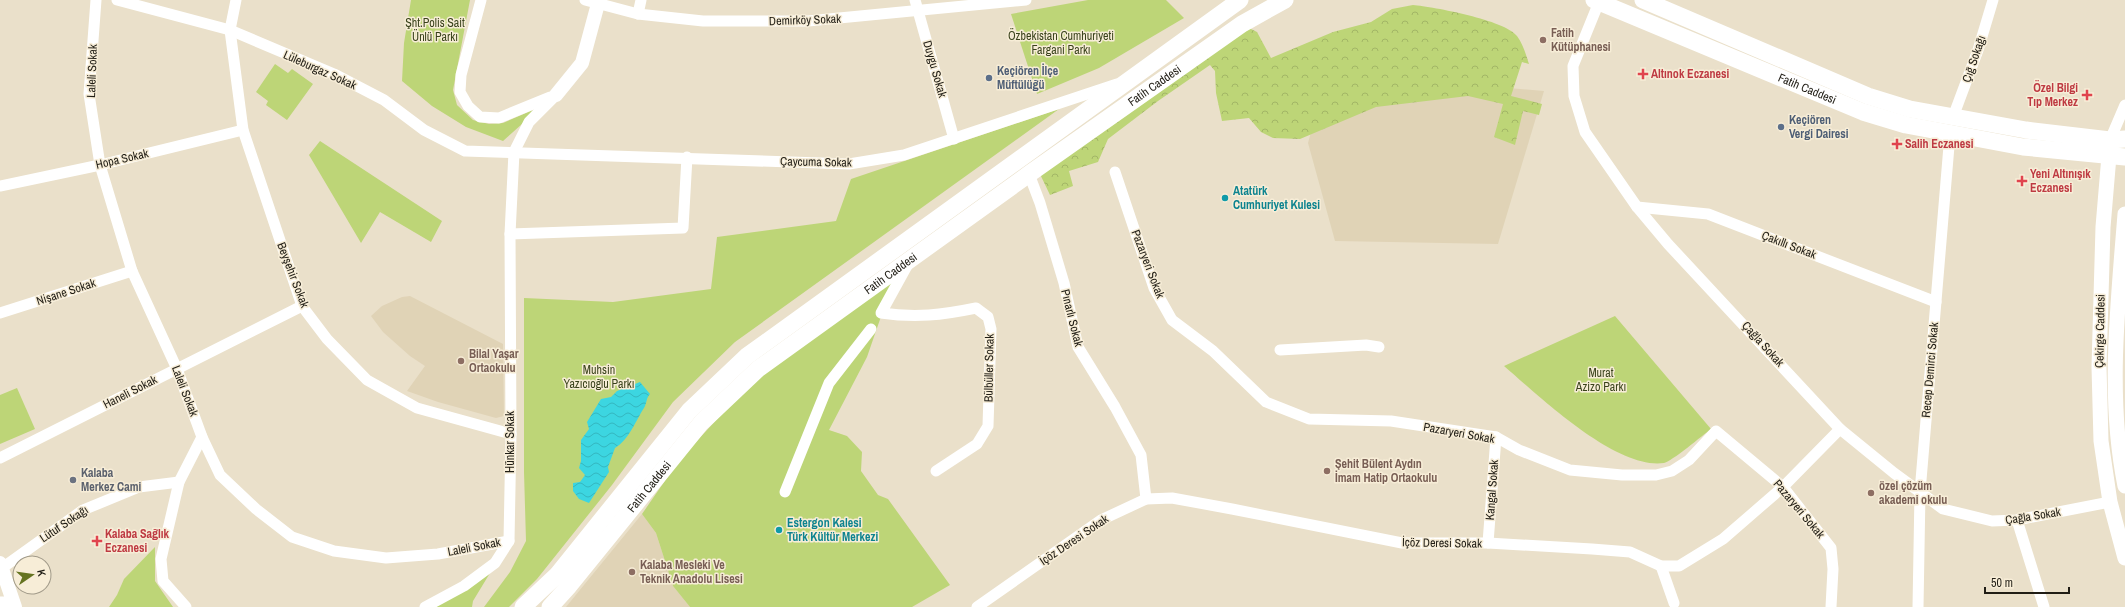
<svg xmlns="http://www.w3.org/2000/svg" width="2125" height="607" viewBox="0 0 2125 607" font-family="'Archivo Narrow',sans-serif">
<style>
.built{fill:#e0d3b6}
.green{fill:#bdd577}
.forest{fill:url(#forest-crowns)}
.water{fill:url(#water-waves)}
.lines{fill:none;stroke-linecap:round;stroke-linejoin:round}
.minor{stroke:#fff;stroke-width:11}
.tertiary{stroke:#fff;stroke-width:14}
.secondary{stroke:#fff;stroke-width:15}
.primary{stroke:#fff;stroke-width:17}
.education-dot{fill:#8d6e63;stroke:#f7edd7;stroke-width:1.5}
.health-dot{fill:#e0444e;stroke:#f7edd7;stroke-width:1.5}
.service-dot{fill:#5c6f8a;stroke:#f7edd7;stroke-width:1.5}
.culture-dot{fill:#0f9aa8;stroke:#f7edd7;stroke-width:1.5}
.worship-dot{fill:#6b7280;stroke:#f7edd7;stroke-width:1.5}
.labels{text-anchor:middle;dominant-baseline:central;stroke-width:3;stroke-linejoin:round;paint-order:stroke}
.street-label{font-size:12px;fill:#201d15;stroke:#f7edd7}
.park-label{font-size:12px;fill:#39421b;stroke:#f7edd7}
.education-label{font-size:12px;font-weight:bold;fill:#785e54;stroke:#f7edd7;text-anchor:start}
.service-label{font-size:12px;font-weight:bold;fill:#4e5e75;stroke:#f7edd7;text-anchor:start}
.health-label{font-size:12px;font-weight:bold;fill:#be3a42;stroke:#f7edd7;text-anchor:start}
.culture-label{font-size:12px;font-weight:bold;fill:#0d838f;stroke:#f7edd7;text-anchor:start}
.worship-label{font-size:12px;font-weight:bold;fill:#5b616d;stroke:#f7edd7;text-anchor:start}
</style>
<defs>
<pattern id="forest-crowns" width="20" height="18" patternUnits="userSpaceOnUse"><rect width="20" height="18" fill="#bdd577"/><path d="M2 6a3 3 0 1 1 6 0M12 15a3 3 0 1 1 6 0" fill="none" stroke="#a2b666"/></pattern>
<pattern id="water-waves" width="16" height="10" patternUnits="userSpaceOnUse"><rect width="16" height="10" fill="#3cd6e1"/><path d="M0 5q4-4 8 0t8 0" fill="none" stroke="#34b7c0"/></pattern>
</defs>
<rect width="100%" height="100%" fill="#eae0ca"/>
<g class="built">
<polygon points="1463,84 1544,91 1498,244 1335,241 1308,143 1315,117"/>
<polygon points="410,296 503,344 504,416 496,418 438,402 407,391 425,366 410,356 383,332 371,316 382,306 402,297"/>
<polygon points="642,514 656,533 673,586 690,607 566,607"/>
</g>
<g class="green">
<polygon points="411,0 470,0 453,90 457,105 473,120 489,124 503,123 533,110 522,124 503,141 466,127 432,106 402,81 404,43"/>
<polygon points="1088,0 1166,0 1184,18 1099,68 1037,94 1011,14"/>
<polygon points="275,64 288,73 292,69 313,84 287,120 266,105 268,101 256,92"/>
<polygon points="1059,109 735,342 673,402 612,485 537,579 509,607 484,607 510,572 526,541 524,472 524,298 613,302 711,289 717,237 836,221 851,179"/>
<polygon points="320,141 442,221 431,242 380,212 361,243 309,155"/>
<polygon points="895,276 867,357 829,430 847,436 862,452 861,471 878,495 888,499 950,585 912,607 690,607 673,586 656,533 642,514 680,459 761,372"/>
<path d="M1615,316L1711,429C1703,435 1671,462 1664,463C1616,470 1539,396 1504,366Z"/>
<polygon points="17,388 35,429 0,444 0,395"/>
<polygon points="155,547 155,581 173,607 109,607 117,595 124,579"/>
<polygon points="490,573 473,601 472,607 431,607"/>
</g>
<path class="forest" d="M1413,5C1434,7 1505,20 1517,36C1523,44 1526,55 1529,64L1522,62L1511,96L1542,104L1539,115L1523,111L1515,145L1494,137L1503,104L1468,96L1376,107L1300,139L1273,138L1261,132L1249,118L1222,121L1216,93L1215,71L1210,65L1158,101L1108,139L1098,162L1069,171L1073,186L1050,195L1039,172L1249,28L1257,32L1271,58L1333,32L1371,22L1392,9Z"/>
<path class="water" d="M640,382L650,394C646,398 647,403 644,408C636,420 629,440 615,448L608,467L609,472L589,503L579,499L573,491V483L580,482L585,475L579,468L581,461V440L589,429L587,422L601,399L611,397L617,391Z"/>
<g class="lines">
<g class="minor">
<polyline points="96,0 89,94 100,165 132,271 177,369 202,437 220,475 256,509 292,537 334,551 386,558 438,554 509,541"/>
<polyline points="117,0 230,30 334,74 384,100 424,130 465,151 849,164 904,155 1117,84"/>
<polyline points="236,0 230,30 243,130 302,306 327,339 367,380 417,408 511,434"/>
<polyline points="481,0 461,75 460,92 468,106 480,117 499,118 550,97"/>
<polyline points="585,0 638,14 703,21 808,21 1026,0"/>
<polyline points="915,0 954,139"/>
<polyline points="1599,2 1573,66 1574,96 1585,132 1637,207 1668,244 1840,429 1894,473 1943,509 1992,521 2017,520 2110,502"/>
<polyline points="638,14 641,0"/>
<polyline points="1953,117 1978,50 1993,0"/>
<polyline points="2110,140 2125,105"/>
<polyline points="1115,172 1154,288 1172,320 1213,351 1266,402 1309,419 1391,421 1496,437 1519,450 1570,470 1622,475 1656,475 1672,471 1689,460 1716,431 1783,487 1831,548 1833,569 1831,607"/>
<polyline points="1029,174 1040,203 1064,283 1078,347 1115,407 1141,455 1146,499"/>
<polyline points="0,186 100,165 243,130"/>
<polyline points="1637,207 1708,214 1936,302"/>
<polyline points="510,234 683,228 687,157"/>
<path d="M908,264L881,313C916,318 942,315 976,308L988,317L991,329L988,426L977,444L936,471"/>
<polyline points="0,313 132,271"/>
<polyline points="1280,350 1366,345 1379,347"/>
<polyline points="0,458 302,306"/>
<polyline points="785,492 829,383 871,329"/>
<polyline points="2017,520 2044,607"/>
<polyline points="1488,543 1496,437"/>
<polyline points="1661,566 1674,603"/>
<polyline points="2,568 83,510 139,487 179,482"/>
<polyline points="0,602 12,602"/>
<polyline points="186,607 163,581 161,559 179,482 202,437"/>
<polyline points="425,607 464,586 495,563 509,541 511,434 510,234 514,152 529,122 556,95"/>
<polyline points="977,607 1101,520 1146,499 1172,498 1232,509 1402,543 1488,543 1592,549 1630,552 1661,566 1679,566 1723,539 1783,487 1840,429"/>
<polyline points="1918,607 1920,492 1950,134"/>
</g>
<g class="tertiary">
<polyline points="556,95 582,63 599,0"/>
<polyline points="0,563 15,607"/>
</g>
<g class="secondary">
<polyline points="2110,144 2103,227 2099,367 2101,441 2110,502 2125,558"/>
<path d="M2125,214C2118,304 2107,397 2125,486"/>
</g>
<g class="primary">
<path id="s1" d="M1594,0L1863,112L1906,125L2023,147L2125,157"/>
<polyline points="1643,0 1868,96 1910,109 2026,130 2110,140 2125,139"/>
<polyline points="523,607 557,575 689,411 747,356 1240,0"/>
<path id="s2" d="M550,607L569,586L701,423L758,369L1029,174L1242,24L1285,0"/>
</g>
</g>
<g class="education-dot">
<circle cx="1543" cy="40" r="4"/>
<circle cx="461" cy="361" r="4"/>
<circle cx="1327" cy="471" r="4"/>
<circle cx="1871" cy="493" r="4"/>
<circle cx="632" cy="572" r="4"/>
</g>
<g class="health-dot">
<path d="M1641 68h4v4h4v4h-4v4h-4v-4h-4v-4h4z"/>
<path d="M2085 89h4v4h4v4h-4v4h-4v-4h-4v-4h4z"/>
<path d="M1895 138h4v4h4v4h-4v4h-4v-4h-4v-4h4z"/>
<path d="M2020 175h4v4h4v4h-4v4h-4v-4h-4v-4h4z"/>
<path d="M95 535h4v4h4v4h-4v4h-4v-4h-4v-4h4z"/>
</g>
<g class="service-dot">
<circle cx="989" cy="78" r="4"/>
<circle cx="1781" cy="127" r="4"/>
</g>
<g class="culture-dot">
<circle cx="1225" cy="198" r="4"/>
<circle cx="779" cy="530" r="4"/>
</g>
<circle class="worship-dot" cx="73" cy="480" r="4"/>
<g class="labels">
<g class="street-label">
<text transform="translate(805 20) rotate(-2)">Demirköy Sokak</text>
<text transform="translate(1974 59) rotate(-71)">Çığ Sokağı</text>
<text transform="translate(935 69) rotate(74)">Duygu Sokak</text>
<text transform="translate(320 70) rotate(24)">Lüleburgaz Sokak</text>
<text transform="translate(92 71) rotate(-88)">Laleli Sokak</text>
<text stroke="none"><textPath href="#s2" startOffset="804">Fatih Caddesi</textPath></text>
<text stroke="none"><textPath href="#s1" startOffset="231">Fatih Caddesi</textPath></text>
<text transform="translate(122 159) rotate(-13)">Hopa Sokak</text>
<text transform="translate(816 162) rotate(1)">Çaycuma Sokak</text>
<text transform="translate(1789 245) rotate(21)">Çakıllı Sokak</text>
<text transform="translate(1148 264) rotate(69)">Pazaryeri Sokak</text>
<text stroke="none"><textPath href="#s2" startOffset="480">Fatih Caddesi</textPath></text>
<text transform="translate(293 275) rotate(69)">Beyşehir Sokak</text>
<text transform="translate(66 292) rotate(-18)">Nişane Sokak</text>
<text transform="translate(1072 318) rotate(76)">Pınarlı Sokak</text>
<text transform="translate(2100 331) rotate(-89)">Çekirge Caddesi</text>
<text transform="translate(1763 344) rotate(48)">Çağla Sokak</text>
<text transform="translate(989 368) rotate(-89)">Bülbüller Sokak</text>
<text transform="translate(1930 370) rotate(-85)">Recep Demirci Sokak</text>
<text transform="translate(185 391) rotate(69)">Laleli Sokak</text>
<text transform="translate(130 392) rotate(-27)">Haneli Sokak</text>
<text transform="translate(1459 433) rotate(10)">Pazaryeri Sokak</text>
<text transform="translate(510 442) rotate(-90)">Hünkar Sokak</text>
<text stroke="none"><textPath href="#s2" startOffset="156">Fatih Caddesi</textPath></text>
<text transform="translate(1492 490) rotate(-86)">Kangal Sokak</text>
<text transform="translate(1799 509) rotate(50)">Pazaryeri Sokak</text>
<text transform="translate(2033 516) rotate(-9)">Çağla Sokak</text>
<text transform="translate(64 524) rotate(-34)">Lütuf Sokağı</text>
<text transform="translate(1074 540) rotate(-34)">İçöz Deresi Sokak</text>
<text transform="translate(1442 543) rotate(1)">İçöz Deresi Sokak</text>
<text transform="translate(474 547) rotate(-11)">Laleli Sokak</text>
</g>
<g class="park-label">
<text x="435" y="23">Şht.Polis Sait<tspan x="435" dy="14">Ünlü Parkı</tspan></text>
<text x="1061" y="36">Özbekistan Cumhuriyeti<tspan x="1061" dy="14">Fargani Parkı</tspan></text>
<text x="599" y="370">Muhsin<tspan x="599" dy="14">Yazıcıoğlu Parkı</tspan></text>
<text x="1601" y="373">Murat<tspan x="1601" dy="14">Azizo Parkı</tspan></text>
</g>
<g class="education-label">
<text x="1551" y="33">Fatih<tspan x="1551" dy="14">Kütüphanesi</tspan></text>
<text x="469" y="354">Bilal Yaşar<tspan x="469" dy="14">Ortaokulu</tspan></text>
<text x="1335" y="464">Şehit Bülent Aydın<tspan x="1335" dy="14">İmam Hatip Ortaokulu</tspan></text>
<text x="1879" y="486">özel çözüm<tspan x="1879" dy="14">akademi okulu</tspan></text>
<text x="640" y="565">Kalaba Mesleki Ve<tspan x="640" dy="14">Teknik Anadolu Lisesi</tspan></text>
</g>
<g class="service-label">
<text x="997" y="71">Keçiören İlçe<tspan x="997" dy="14">Müftülüğü</tspan></text>
<text x="1789" y="120">Keçiören<tspan x="1789" dy="14">Vergi Dairesi</tspan></text>
</g>
<g class="health-label">
<text x="1651" y="74">Altınok Eczanesi</text>
<text x="2078" y="88" text-anchor="end">Özel Bilgi<tspan x="2078" dy="14">Tıp Merkez</tspan></text>
<text x="1905" y="144">Salih Eczanesi</text>
<text x="2030" y="174">Yeni Altınışık<tspan x="2030" dy="14">Eczanesi</tspan></text>
<text x="105" y="534">Kalaba Sağlık<tspan x="105" dy="14">Eczanesi</tspan></text>
</g>
<g class="culture-label">
<text x="1233" y="191">Atatürk<tspan x="1233" dy="14">Cumhuriyet Kulesi</tspan></text>
<text x="787" y="523">Estergon Kalesi<tspan x="787" dy="14">Türk Kültür Merkezi</tspan></text>
</g>
<g class="worship-label">
<text x="81" y="473">Kalaba<tspan x="81" dy="14">Merkez Cami</tspan></text>
</g>
</g>
<g transform="translate(32 575) rotate(77)"><circle r="19" fill="#f7edd7" stroke="#a19a89"/>
<path d="M0-3L7 15L0 10L-7 15Z" fill="#657320"/>
<text y="-6" font-size="11" font-weight="bold" text-anchor="middle" fill="#201d15">K</text>
</g>
<path d="M1985 587v6h84v-6" fill="none" stroke="#201d15" stroke-width="2"/>
<text x="1991" y="587" font-size="12" fill="#201d15" stroke="#f7edd7" stroke-width="3" paint-order="stroke">50 m</text>
</svg>
